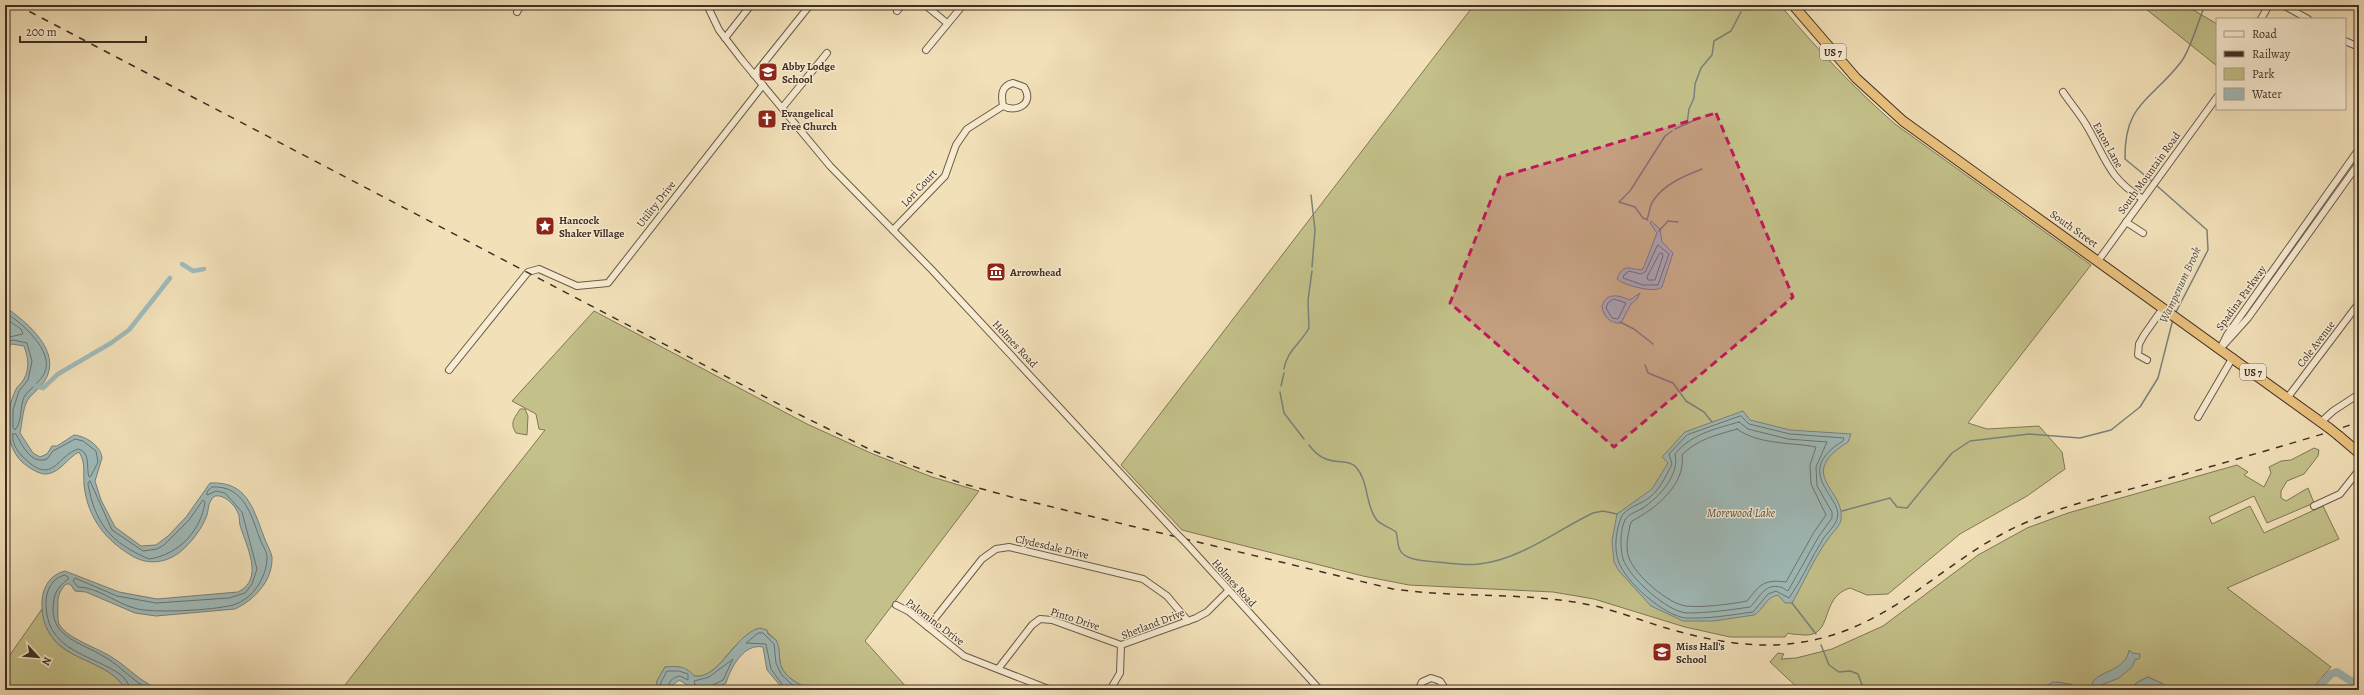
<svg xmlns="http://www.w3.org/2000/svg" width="2364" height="695" viewBox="0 0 2364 695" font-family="Alegreya,serif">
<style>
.green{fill:#c3c089;stroke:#807756}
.water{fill:#9fbab9;stroke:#78827d}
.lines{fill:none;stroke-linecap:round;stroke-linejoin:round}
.shore{stroke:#6e746e;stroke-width:1}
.stream{stroke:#78827d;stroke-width:1.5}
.canal{stroke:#9fbab9;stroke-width:4.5}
.river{stroke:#9fbab9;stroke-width:8}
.minor-casing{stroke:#6b5a49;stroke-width:8}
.highway-casing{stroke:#3e2e24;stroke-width:11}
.minor{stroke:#f7ebd1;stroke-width:6}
.highway{stroke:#e9c07c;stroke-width:9}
.rail{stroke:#3e2e24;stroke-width:1.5;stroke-dasharray:7 7;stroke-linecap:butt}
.minor-bridge-casing{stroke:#6b5a49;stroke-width:8;stroke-linecap:butt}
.highway-bridge-casing{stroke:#3e2e24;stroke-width:11;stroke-linecap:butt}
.minor-bridge{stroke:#f7ebd1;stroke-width:6}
.highway-bridge{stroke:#e9c07c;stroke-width:9}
.marked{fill:#c2185b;fill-opacity:0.2;stroke:#c2185b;stroke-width:3;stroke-dasharray:8 5;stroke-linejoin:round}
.labels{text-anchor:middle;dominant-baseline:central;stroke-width:3;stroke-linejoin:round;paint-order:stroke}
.shield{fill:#f7ebd1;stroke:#766758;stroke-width:1}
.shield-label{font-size:10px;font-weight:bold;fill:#3e2e24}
.poi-label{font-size:11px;font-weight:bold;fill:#3e2e24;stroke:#f7ebd1;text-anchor:start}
.street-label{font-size:11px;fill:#3e2e24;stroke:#f7ebd1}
.water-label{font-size:12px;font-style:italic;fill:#565149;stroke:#f7ebd1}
</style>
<rect width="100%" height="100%" fill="#f2e0b8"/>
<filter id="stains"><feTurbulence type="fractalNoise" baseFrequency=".005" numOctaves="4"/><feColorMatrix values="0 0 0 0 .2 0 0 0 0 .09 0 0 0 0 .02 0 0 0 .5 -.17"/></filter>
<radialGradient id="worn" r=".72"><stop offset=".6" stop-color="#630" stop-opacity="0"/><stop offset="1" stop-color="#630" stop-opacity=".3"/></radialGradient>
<g class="green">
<path d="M1474,5H1780C1817,49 1852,86 1895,124L2091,265L1968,423L1987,429L2039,426L2062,452L2065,469L2027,496L1960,534L1888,594L1867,595L1850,588C1818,598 1835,637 1803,635C1798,634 1793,635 1788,633L1785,637H1730L1685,627L1594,599L1553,592L1409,585L1363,576L1182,530L1121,465Z"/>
<polygon points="2141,5 2185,5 2217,24 2217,66"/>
<path d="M594,311L807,424L873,454L932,477L979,491L865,641L909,690H812C799,685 782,676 780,662C779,654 779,647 776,640L767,632L756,629C750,633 744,637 739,642C727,653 713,679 694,676L680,667H665L657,681V690H341L545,430L539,429L536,414L512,401Z"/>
<path d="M520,409H525L528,416L527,435L516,433C509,422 515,418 520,409Z"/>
<polygon points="2314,448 2319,450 2318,456 2304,474 2287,481 2281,491 2281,498 2286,501 2308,488 2314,503 2267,523 2254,496 2209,517 2212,524 2250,506 2264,533 2323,506 2339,539 2227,588 2331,667 2311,690 2167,690 2163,684 2148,677 2136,683 2131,690 2077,690 2074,686 2058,682 2038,690 1800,690 1770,662 1778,653 1784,654 1781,659 1796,658 1832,649 1883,626 1978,555 2027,528 2068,513 2237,465 2248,472 2244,475 2264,487 2271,473 2269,467 2281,461 2291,460"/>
<path d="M42,609C48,654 79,653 110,673C117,677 122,685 128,690H5V662Z"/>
</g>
<g class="water">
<path d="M1651,221L1660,229L1662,242L1673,253L1662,287C1656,294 1623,285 1617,279C1624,260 1632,272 1643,269L1657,233L1650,223Z"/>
<path d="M1640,293L1637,299L1631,304L1621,323C1610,324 1603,316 1602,306C1607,291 1620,296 1630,300Z"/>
<path d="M5,307C23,319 58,347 48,374C45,384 36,390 29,398C23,405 22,424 20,433L33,453L40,457L47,454L52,446H57L74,435C86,436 101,446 102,458L95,481L101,500L115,527L141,546L156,545L168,536L186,517L210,483C247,481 253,508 264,537C266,543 271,551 272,557C273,581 254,600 235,609L156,616L135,613L86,592L75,591L70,584H66C60,590 57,597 58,606C58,611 57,618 59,624C67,639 99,648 113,658C131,669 142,685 164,690H128C122,685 117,677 110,673C86,657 54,654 44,621C42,613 41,602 43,594C46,582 53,574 65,571L119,592L157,599L238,592C265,579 246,546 240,525C239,521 240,516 238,513C235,505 224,494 215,496C208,501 209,508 207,515C202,529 191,543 180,552C166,563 149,565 134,557C106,541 88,519 84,485C83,473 86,463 79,452C67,458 61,472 47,474C39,475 28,467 22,462C4,444 5,414 15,391C17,386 22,383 24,379C30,368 28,357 24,346L12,344L5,348Z"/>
<path d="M1743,411L1750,420L1790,430L1851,434L1848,442C1795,475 1845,489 1841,519C1841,525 1832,533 1828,539C1814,558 1804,582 1792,603H1785L1778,595C1764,598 1765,609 1754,615L1713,621H1683L1651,606L1619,571L1614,562L1612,541L1617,514L1652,489L1668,463L1662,457L1685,432Z"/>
<path d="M760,628L767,630L768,634L776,640C780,647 779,654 780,662C782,676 799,685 812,690H784L767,670L763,647C744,643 731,667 726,683L715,689L705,690L694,689L679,680L673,685V690H657V681L665,667C677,666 687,666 694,676C720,680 735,633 760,628Z"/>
<path d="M2129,650L2132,653L2140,654V658L2135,660L2132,667L2119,678L2096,687L2092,686C2092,671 2126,673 2129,650Z"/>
<polygon points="2148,677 2163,684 2167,690 2131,690 2136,683"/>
<polygon points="2053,682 2071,684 2077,690 2038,690"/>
</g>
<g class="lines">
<g class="shore">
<polygon points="1658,245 1669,254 1658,285 1643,285 1623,278 1624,275 1629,271 1641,274 1645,272"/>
<polygon points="1662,253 1663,256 1655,280 1648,280 1647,277 1659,254"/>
<polygon points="1614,299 1626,303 1618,319 1612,318 1606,308 1608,303"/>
<path d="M5,312C20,322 56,351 44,374C39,383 28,390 24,397C20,407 22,422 15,430L13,428V410L19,391L28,380L32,361L27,343L13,340L5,343"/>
<polyline points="5,318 21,329 23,334 5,338"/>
<path d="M1741,416L1749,424L1790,434L1844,438L1843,441C1790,473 1845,498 1837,519C1835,526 1827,533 1823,539C1811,558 1802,580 1789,598L1776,591L1768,594L1753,612C1731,615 1708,619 1686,618C1664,616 1624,581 1618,560C1614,548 1616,530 1621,518C1624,508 1642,504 1650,497C1660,489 1666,476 1672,464L1669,454L1687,435Z"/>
<path d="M1739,422L1748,429L1788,439L1827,442L1816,467L1817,486L1832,512V518L1819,536L1788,591C1785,590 1783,587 1780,587C1764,583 1759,599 1750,607C1730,610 1708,613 1687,613C1667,612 1629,577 1623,559C1620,548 1620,530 1625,520C1628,514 1638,511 1643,508C1659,497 1680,475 1675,454C1691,434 1715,429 1739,422Z"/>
<path d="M1737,429C1759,445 1790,442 1816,447L1810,465L1811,484L1826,515L1814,532L1786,582C1763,579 1760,585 1747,601C1731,604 1702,608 1686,606C1668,604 1635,575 1629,558C1625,547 1628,536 1630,525L1632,521C1655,509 1686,485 1682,455C1697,439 1717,435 1737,429Z"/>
<path d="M13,434H16C22,445 31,465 47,459L53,451L75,439L83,441L96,451L98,462L91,476L89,477C86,468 91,452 78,449C54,458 53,487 22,456C17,451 11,441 13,434Z"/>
<path d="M90,481L112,530L143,551L157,549L164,545L189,520L203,500L205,502C201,531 178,555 149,559C111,543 95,524 88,484Z"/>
<path d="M212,487C244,485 251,515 260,539C262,545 268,553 267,559C266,578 253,599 233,605C215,610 152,614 134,608C116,603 97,587 78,587L73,581L75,578L117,596L156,603L229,598L245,593L252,584L257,569L242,512L225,493L216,491L207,495V492Z"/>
<path d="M130,690C127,659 54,662 47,615C46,607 45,599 48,591C51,583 56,577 65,575L69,578C57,589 54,591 53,609C53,638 82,643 103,656C120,665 132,681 150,690"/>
<path d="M660,690L661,682L667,671H679L688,674V680L680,676C672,677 668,682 669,690"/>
<polyline points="697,690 694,681 709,677 733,659 723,680 713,685 712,690"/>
<polyline points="786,690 771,669 766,644 746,643 758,633 763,633 774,644 776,663 781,674 790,683 801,690"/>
</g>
<g class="stream">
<polyline points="1687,124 1689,109 1694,98 1695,84 1701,68 1712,55 1714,41 1731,31 1741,12"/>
<polyline points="1675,129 1697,119"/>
<path d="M2153,182L2125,159C2124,103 2151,101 2181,62C2191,49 2198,21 2205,5"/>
<polyline points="2156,185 2207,230 2208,250 2175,314"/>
<polyline points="1311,195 1315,230 1312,267"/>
<path d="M1647,219C1650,213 1649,207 1653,201C1664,184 1684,176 1702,169"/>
<polyline points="1648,220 1643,218 1635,207 1619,202 1630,191 1665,136 1672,131"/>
<polyline points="1659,231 1668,221 1678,222"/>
<polyline points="1620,322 1634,329 1653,344"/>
<polyline points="1645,365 1648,373 1673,383 1686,401 1704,412 1712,422"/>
<path d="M1284,369C1286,352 1301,343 1309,328L1308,300L1312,271"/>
<polyline points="1281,386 1284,373"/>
<polyline points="1280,392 1284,413 1304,439"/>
<path d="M1309,445C1327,470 1346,456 1356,467C1369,482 1365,504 1376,519C1380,525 1390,527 1396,532C1398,537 1397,545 1400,550C1405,561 1427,561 1437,562C1451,563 1465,566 1479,564C1520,560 1557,530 1593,513L1603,511L1617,514"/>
<polyline points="1842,511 1890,498 1897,507 1907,508 1952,453 1970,441 2029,434 2080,438 2111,430 2140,407 2158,378 2173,319"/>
<polyline points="1792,603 1816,634"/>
<polyline points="1821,645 1829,665 1839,672 1850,671 1858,674 1864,690"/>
</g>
<g class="canal">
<polyline points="182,264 193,271 204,269"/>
<polyline points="35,386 43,388 58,374 111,343 129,330 170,278"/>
</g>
<polyline class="river" points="2316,690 2331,674 2337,672 2349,680 2359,683"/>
<defs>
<g id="minor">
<polyline points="707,5 719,30 742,60 830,166 932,270 1175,532"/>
<polyline points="925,5 947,23"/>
<polyline points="2283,5 2308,19"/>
<polyline points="897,11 902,5"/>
<polyline points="517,12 521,5"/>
<polyline points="2261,19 2269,5"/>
<polyline points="725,38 751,5"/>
<polyline points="2345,41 2359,47"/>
<polyline points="926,50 963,5"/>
<polyline points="754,75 810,5"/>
<path d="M2063,92C2071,104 2081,115 2088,128C2106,159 2109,179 2143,199"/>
<polyline points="782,108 827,53"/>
<polyline points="2126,222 2143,233"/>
<path d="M893,230L945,176L956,145L967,129L1003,106C1001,95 1001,86 1013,83L1024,87C1035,104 1016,113 1003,106"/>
<polyline points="2098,261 2217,97"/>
<polyline points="2220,349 2227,335 2359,149"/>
<polyline points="2220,349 2248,318 2359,163"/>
<polyline points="2147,360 2138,355 2139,344 2144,335 2163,308"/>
<polyline points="449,370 528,272 539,269 577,286 608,283 763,85"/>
<polyline points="2288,397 2359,303"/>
<polyline points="2198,417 2233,357"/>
<polyline points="2321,422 2333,411 2359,394"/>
<polyline points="2314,506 2340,494 2359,470"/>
<polyline points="1185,542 1320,690"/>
<polyline points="896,605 908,611 964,656 1051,690"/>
<polyline points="928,627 982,559 996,549 1009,547 1143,579 1167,596 1188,621"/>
<polyline points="998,669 1032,625 1040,619 1052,620 1121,645"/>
<polyline points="1110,690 1120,673 1121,645 1196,618 1207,612 1228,591"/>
<polyline points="1418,690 1422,682 1431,678 1440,681 1446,690"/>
</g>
<g id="highway">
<polyline points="1793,5 1856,78 1903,121 2329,428"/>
<polyline points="2339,436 2359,453"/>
</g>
</defs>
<use href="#minor" class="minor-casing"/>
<use href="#highway" class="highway-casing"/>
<use href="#minor" class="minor"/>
<use href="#highway" class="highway"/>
<path class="rail" d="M17,5L790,410L871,450L918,468L964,484L1015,498L1393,589C1457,598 1522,592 1585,604C1613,609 1639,620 1666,628C1710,641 1757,650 1803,642C1896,627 1944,557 2027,522C2065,505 2106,496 2145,485C2206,468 2266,451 2326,433L2359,422"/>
<defs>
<polyline id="minor-bridge" points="1175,532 1185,542"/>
<polyline id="highway-bridge" points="2329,428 2339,436"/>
</defs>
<use href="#minor-bridge" class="minor-bridge-casing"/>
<use href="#highway-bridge" class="highway-bridge-casing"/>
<use href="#minor-bridge" class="minor-bridge"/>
<use href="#highway-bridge" class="highway-bridge"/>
</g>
<path class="marked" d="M1716,113L1793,297L1614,447L1450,303L1500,177Z"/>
<defs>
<symbol id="school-square" viewBox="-11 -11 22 22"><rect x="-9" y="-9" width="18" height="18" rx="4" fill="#8f2418" stroke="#f7ebd1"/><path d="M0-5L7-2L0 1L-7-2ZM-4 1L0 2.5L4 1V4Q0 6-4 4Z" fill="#fff"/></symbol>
<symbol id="church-square" viewBox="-11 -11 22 22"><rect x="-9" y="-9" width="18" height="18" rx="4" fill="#8f2418" stroke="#f7ebd1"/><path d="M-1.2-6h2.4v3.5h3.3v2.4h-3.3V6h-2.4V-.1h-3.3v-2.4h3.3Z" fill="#fff"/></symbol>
<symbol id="sight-square" viewBox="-11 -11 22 22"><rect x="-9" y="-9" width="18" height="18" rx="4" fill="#8f2418" stroke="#f7ebd1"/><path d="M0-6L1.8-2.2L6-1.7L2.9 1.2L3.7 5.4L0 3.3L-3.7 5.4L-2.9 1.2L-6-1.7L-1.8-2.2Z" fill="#fff"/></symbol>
<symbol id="museum-square" viewBox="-11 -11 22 22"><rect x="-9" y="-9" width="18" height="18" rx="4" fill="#8f2418" stroke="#f7ebd1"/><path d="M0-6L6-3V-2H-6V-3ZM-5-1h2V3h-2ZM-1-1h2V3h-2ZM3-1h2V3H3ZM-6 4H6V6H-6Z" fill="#fff"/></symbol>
</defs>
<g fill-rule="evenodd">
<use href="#school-square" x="757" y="61" width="22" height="22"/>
<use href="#church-square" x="756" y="108" width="22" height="22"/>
<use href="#sight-square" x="534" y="215" width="22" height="22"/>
<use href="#museum-square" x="985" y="261" width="22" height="22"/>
<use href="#school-square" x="1651" y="641" width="22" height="22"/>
</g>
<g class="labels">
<g class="shield">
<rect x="1820" y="44" width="26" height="16" rx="3"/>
<rect x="2240" y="364" width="26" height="16" rx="3"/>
</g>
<g class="shield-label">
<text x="1833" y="52">US 7</text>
<text x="2253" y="372">US 7</text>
</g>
<g class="poi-label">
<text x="782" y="66">Abby Lodge<tspan x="782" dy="13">School</tspan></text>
<text x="781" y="113">Evangelical<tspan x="781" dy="13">Free Church</tspan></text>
<text x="559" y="220">Hancock<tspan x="559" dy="13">Shaker Village</tspan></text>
<text x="1010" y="272">Arrowhead</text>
<text x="1676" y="646">Miss Hall's<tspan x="1676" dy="13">School</tspan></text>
</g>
<g class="street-label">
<text transform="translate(2108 145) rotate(61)">Eaton Lane</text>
<text transform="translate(2149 173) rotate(-54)">South Mountain Road</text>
<text transform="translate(919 188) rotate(-47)">Lori Court</text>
<text transform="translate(656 204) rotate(-52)">Utility Drive</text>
<text transform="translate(2074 229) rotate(35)">South Street</text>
<text transform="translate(2241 298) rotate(-54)">Spadina Parkway</text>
<text transform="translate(1015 344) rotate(47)">Holmes Road</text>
<text transform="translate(2316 344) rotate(-53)">Cole Avenue</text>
<text transform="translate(1052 547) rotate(13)">Clydesdale Drive</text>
<text transform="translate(1234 583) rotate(48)">Holmes Road</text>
<text transform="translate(1075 619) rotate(18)">Pinto Drive</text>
<text transform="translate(935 622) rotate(37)">Palomino Drive</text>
<text transform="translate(1153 624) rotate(-21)">Shetland Drive</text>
</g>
<g class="water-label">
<text transform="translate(2180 285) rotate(-65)">Wampenum Brook</text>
<text x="1741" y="513">Morewood Lake</text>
</g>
</g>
<rect width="2364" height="695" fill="none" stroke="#f2e0b8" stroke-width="20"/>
<rect x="6" y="6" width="2352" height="683" fill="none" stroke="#3e2e24" stroke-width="2"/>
<rect x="10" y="10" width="2344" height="675" fill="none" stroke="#3e2e24"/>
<rect x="2216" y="18" width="130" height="92" fill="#f7ebd1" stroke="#ad9f8c"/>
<rect x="2224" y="31" width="20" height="6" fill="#f7ebd1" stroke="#ad9f8c"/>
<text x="2252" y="38" font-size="12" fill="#3e2e24">Road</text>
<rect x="2224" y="51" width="20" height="6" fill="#3e2e24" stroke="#ad9f8c"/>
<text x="2252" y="58" font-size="12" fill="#3e2e24">Railway</text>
<rect x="2224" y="68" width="20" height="12" fill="#c3c089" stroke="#ad9f8c"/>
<text x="2252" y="78" font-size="12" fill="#3e2e24">Park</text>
<rect x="2224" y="88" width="20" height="12" fill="#9fbab9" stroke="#ad9f8c"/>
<text x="2252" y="98" font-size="12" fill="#3e2e24">Water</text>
<g transform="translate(38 657) rotate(116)" stroke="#f7ebd1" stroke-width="3" paint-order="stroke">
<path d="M0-3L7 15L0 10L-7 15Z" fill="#3e2e24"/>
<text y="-6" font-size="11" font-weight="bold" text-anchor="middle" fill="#3e2e24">N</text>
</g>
<path d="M20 36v6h126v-6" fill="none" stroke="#3e2e24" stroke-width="2"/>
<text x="26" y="36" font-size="12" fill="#3e2e24" stroke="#f7ebd1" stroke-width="3" paint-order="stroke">200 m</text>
<rect width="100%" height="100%" filter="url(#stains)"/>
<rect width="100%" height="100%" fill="url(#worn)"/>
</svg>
